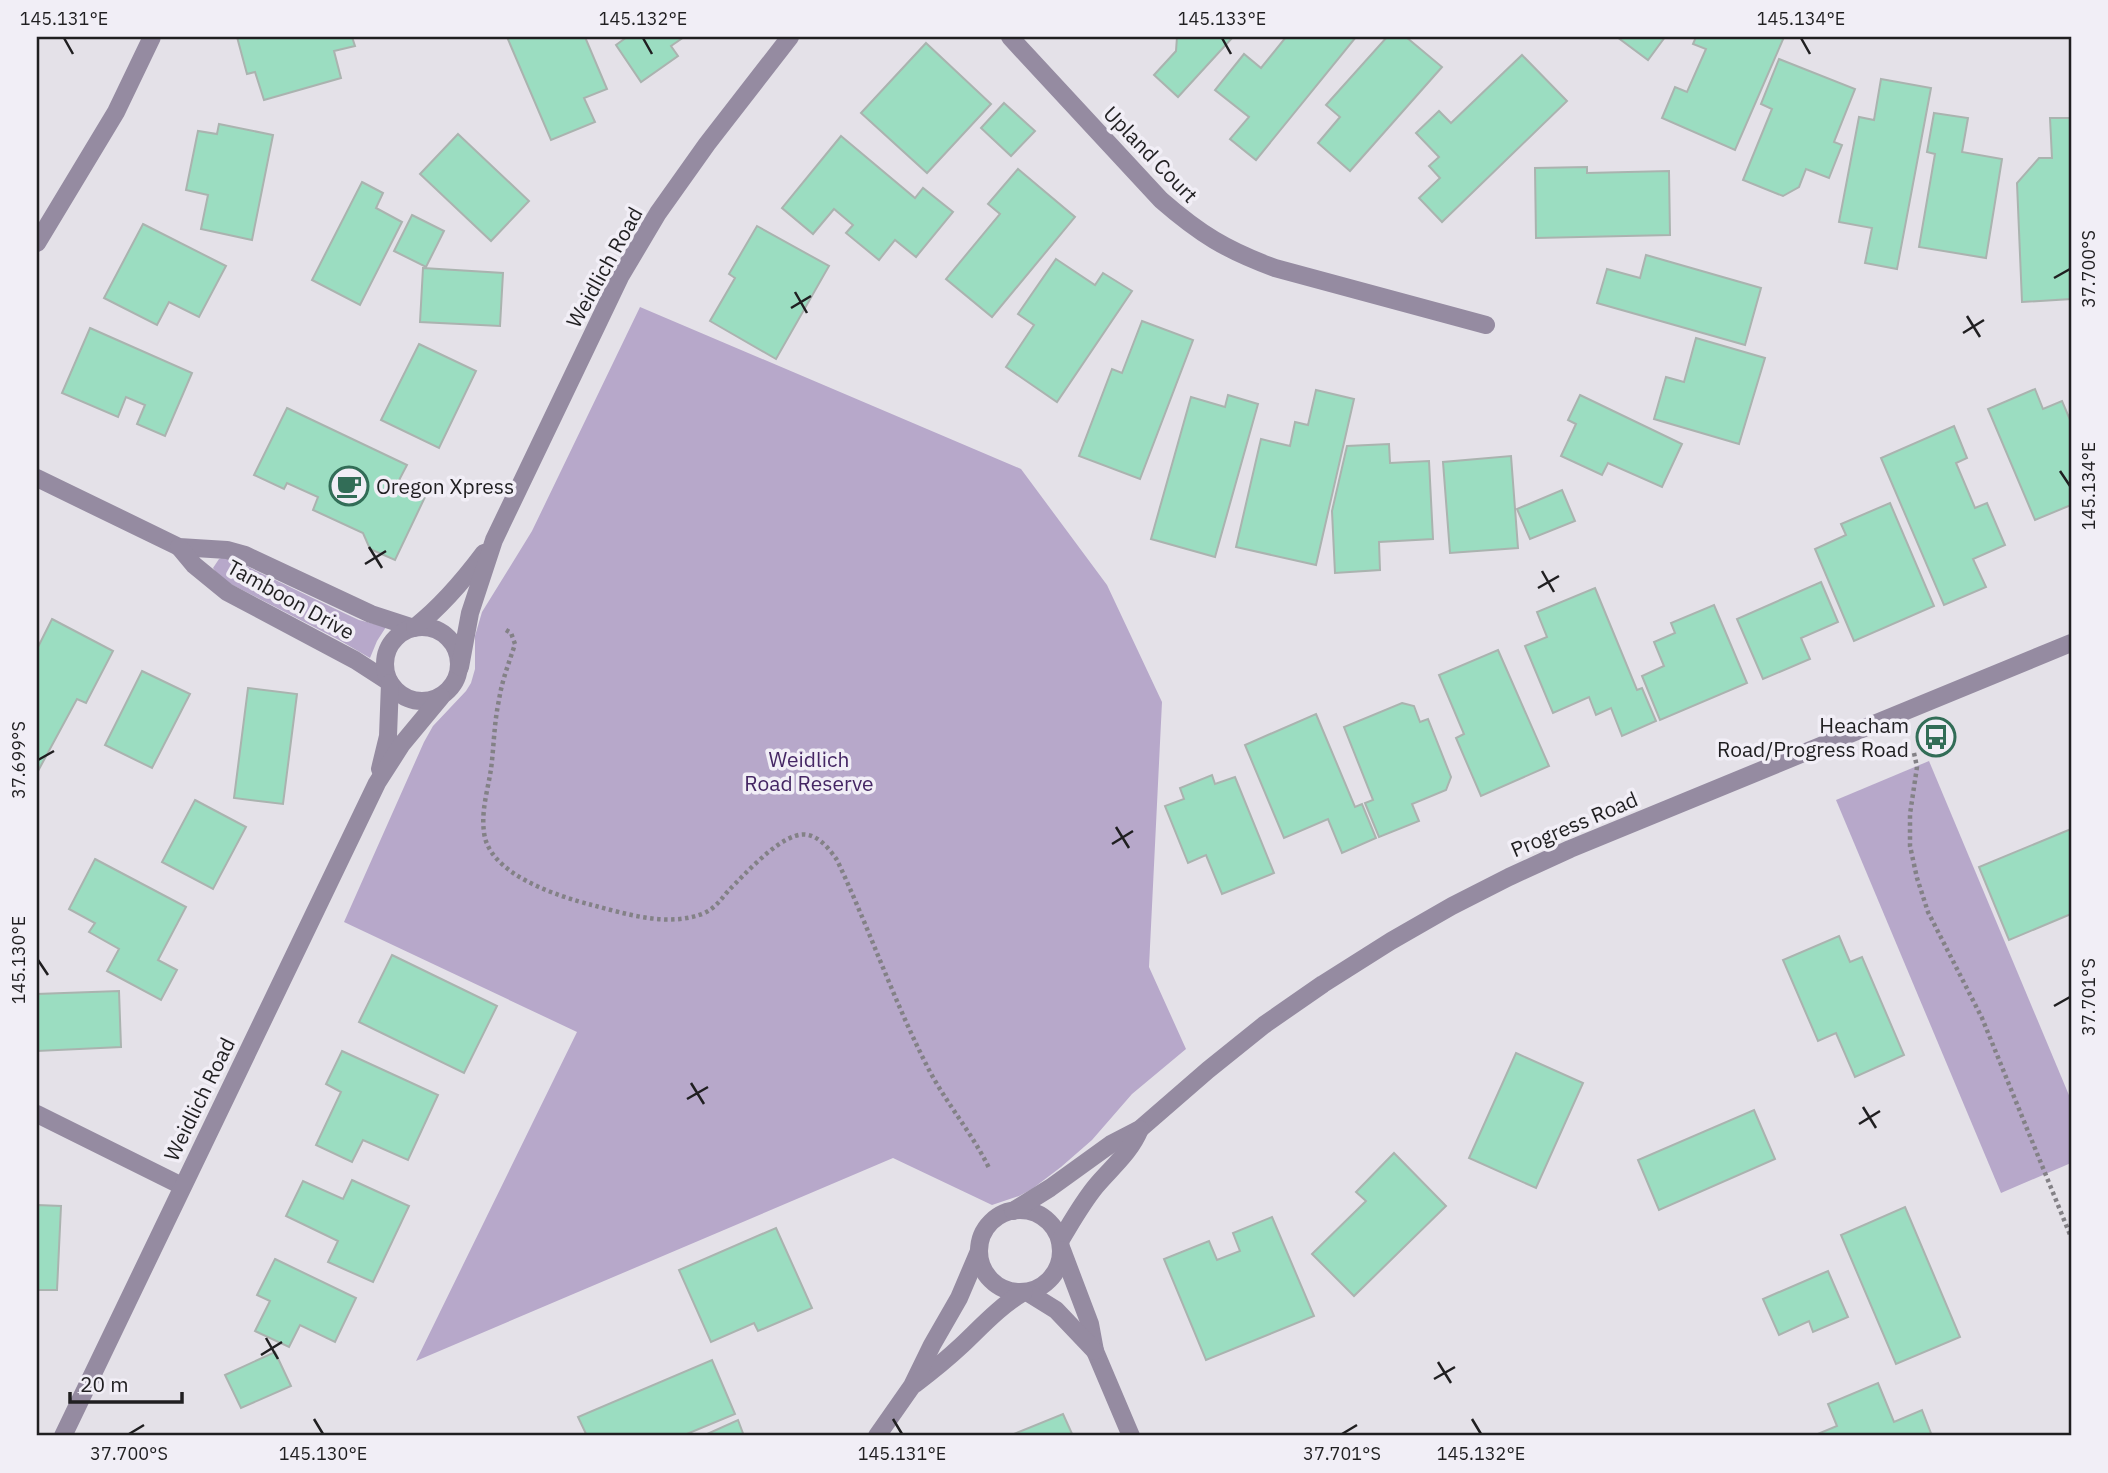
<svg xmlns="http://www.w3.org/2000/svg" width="2108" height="1473" viewBox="0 0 2108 1473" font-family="'IBM Plex Sans',sans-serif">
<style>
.green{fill:#b7a8ca}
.building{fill:#9bddc1;stroke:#aab3af;stroke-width:2}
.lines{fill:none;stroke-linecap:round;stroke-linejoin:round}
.path{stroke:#838186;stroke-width:4.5;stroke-dasharray:3.5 3.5;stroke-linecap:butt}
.minor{stroke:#958ba1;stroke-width:18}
.tertiary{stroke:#958ba1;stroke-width:18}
.ticks{fill:none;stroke:#201f21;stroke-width:2.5}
.labels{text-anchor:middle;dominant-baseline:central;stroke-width:7;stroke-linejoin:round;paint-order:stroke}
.street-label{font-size:21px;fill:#201f21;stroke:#f1eef6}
.poi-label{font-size:21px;fill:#201f21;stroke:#f1eef6;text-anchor:start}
.park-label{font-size:21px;fill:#452664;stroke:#f1eef6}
.neatline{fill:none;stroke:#201f21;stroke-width:2.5}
.ticks-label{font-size:18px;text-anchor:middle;fill:#201f21}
</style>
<rect width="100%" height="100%" fill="#e4e1e8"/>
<g class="green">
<polygon points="640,307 1021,469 1107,585 1162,702 1149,967 1186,1049 1132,1094 1092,1140 1061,1167 1032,1189 1019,1196 992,1205 893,1158 416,1361 577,1032 344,922 424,742 433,726 466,691 471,683 475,669 475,636 482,612 532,531"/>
<polygon points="224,557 234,560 346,614 359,620 386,627 377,641 370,658 339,640 221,579 213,568 219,559"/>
<polygon points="1929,761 2071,1100 2071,1163 2001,1193 1836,800"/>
</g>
<g class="building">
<polygon points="237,37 352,37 355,46 334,51 341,78 264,100 255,72 247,74"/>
<polygon points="507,37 585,37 607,89 584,98 595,122 551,140"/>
<polygon points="627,37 684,37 671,46 678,56 641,82 616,45"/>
<polygon points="1177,37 1233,37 1178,97 1154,75 1176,51"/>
<polygon points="1286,37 1356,37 1256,160 1230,139 1249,117 1215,90 1244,54 1261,68"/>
<polygon points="1387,37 1406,37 1442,67 1350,171 1318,143 1340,117 1326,105"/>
<polygon points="1617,37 1665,37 1648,60"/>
<polygon points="1696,37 1784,37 1735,150 1662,118 1675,87 1687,92 1706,49 1693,44"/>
<polygon points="926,43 991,104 927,173 861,113"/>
<polygon points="1522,55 1567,101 1442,222 1419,198 1440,178 1429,166 1439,157 1416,133 1439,111 1451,123"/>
<polygon points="1779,59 1855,89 1834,142 1842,145 1829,178 1806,169 1799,187 1783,196 1743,180 1772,109 1761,104"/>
<polygon points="1881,79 1931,88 1897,269 1865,263 1872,228 1839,222 1859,117 1874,120"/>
<polygon points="1004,103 1035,131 1011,156 981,128"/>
<polygon points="1934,113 1968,118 1962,152 2002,159 1986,258 1919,247 1935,154 1927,152"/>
<polygon points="2050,118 2071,118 2071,299 2022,302 2017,183 2039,158 2052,158"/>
<polygon points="219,124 273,135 252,240 201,229 208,195 186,190 198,131 217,134"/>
<polygon points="458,134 529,201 491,241 420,174"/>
<polygon points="841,136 915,198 923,188 953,212 916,257 895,240 879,260 846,233 853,225 834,209 813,234 782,208"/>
<polygon points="1587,167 1587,173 1669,171 1670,235 1536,238 1535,168"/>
<polygon points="1018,169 1075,217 992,317 946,279 1000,214 988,204"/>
<polygon points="362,182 383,193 376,208 402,222 360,305 312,280"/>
<polygon points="412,215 444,231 426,267 394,251"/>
<polygon points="143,224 226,266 199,317 169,302 157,325 104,298"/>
<polygon points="757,226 829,266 776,359 710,321 735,278 729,274"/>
<polygon points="1646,255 1761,288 1745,345 1597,303 1607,269 1640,278"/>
<polygon points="1056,259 1095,285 1103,273 1132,291 1057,402 1006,367 1034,325 1018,314"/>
<polygon points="423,268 503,273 500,326 420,322"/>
<polygon points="1142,321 1193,340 1140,479 1079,456 1112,369 1122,373"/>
<polygon points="90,328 192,373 165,436 137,424 145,405 126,397 118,417 62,393"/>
<polygon points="1696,338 1765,358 1739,444 1654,419 1666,377 1684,382"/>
<polygon points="419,344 476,371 439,448 381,420"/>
<polygon points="2035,389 2043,409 2062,401 2071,422 2071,505 2035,520 1988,409"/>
<polygon points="1316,390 1354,399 1316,565 1236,547 1261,439 1290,446 1295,422 1308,425"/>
<polygon points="1228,395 1258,404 1215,557 1151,539 1191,397 1225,407"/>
<polygon points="1580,395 1682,444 1662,487 1608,463 1602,475 1561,456 1576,424 1568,420"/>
<polygon points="287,408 407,465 397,484 425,497 395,560 370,549 363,533 313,510 318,497 287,483 284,489 254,475"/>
<polygon points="1954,426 1967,458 1956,463 1975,508 1987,503 2005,545 1973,559 1986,587 1944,605 1881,458"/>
<polygon points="1389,444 1390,463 1429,461 1433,539 1379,542 1380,570 1335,573 1332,511 1347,446"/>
<polygon points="1511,456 1518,548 1450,553 1443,462"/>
<polygon points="1562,490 1575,521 1530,539 1517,509"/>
<polygon points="1890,503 1934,606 1854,641 1815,549 1846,535 1841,524"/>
<polygon points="1821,582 1838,622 1801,638 1810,659 1763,679 1737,619"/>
<polygon points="1595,588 1637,690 1642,688 1656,721 1622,736 1611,708 1596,715 1589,697 1553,713 1525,646 1547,637 1537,612"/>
<polygon points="1714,605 1747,683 1660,720 1642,676 1664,666 1654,642 1675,633 1671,623"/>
<polygon points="52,619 113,651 86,703 77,699 38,771 37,770 37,649"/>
<polygon points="1498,650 1549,766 1481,796 1456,738 1464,734 1439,675"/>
<polygon points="142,671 190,694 152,768 105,745"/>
<polygon points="248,688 297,694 283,804 234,798"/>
<polygon points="1402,703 1414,706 1420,722 1428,719 1451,777 1446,790 1412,804 1419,821 1379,837 1365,803 1373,800 1344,727"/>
<polygon points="1316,714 1355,807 1362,804 1376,838 1342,853 1328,819 1284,838 1245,745"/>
<polygon points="1212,775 1215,784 1235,777 1274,873 1222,894 1206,855 1188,863 1165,806 1184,799 1180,788"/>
<polygon points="195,800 246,827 213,889 162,862"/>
<polygon points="2071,829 2071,914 2009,940 1979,867"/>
<polygon points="95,859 186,907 158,960 177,970 161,1000 107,971 119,949 89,932 95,923 69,909"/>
<polygon points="1839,936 1850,962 1862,957 1904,1055 1855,1077 1836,1033 1818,1041 1783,960"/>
<polygon points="392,955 497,1006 464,1073 359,1022"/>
<polygon points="119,991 121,1047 37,1051 37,994"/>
<polygon points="342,1051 438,1095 408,1160 363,1140 352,1162 316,1145 341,1092 326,1084"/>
<polygon points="1516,1053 1583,1083 1536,1188 1469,1158"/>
<polygon points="1754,1110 1775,1159 1659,1210 1638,1160"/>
<polygon points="1394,1153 1446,1206 1354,1296 1312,1254 1366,1201 1356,1192"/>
<polygon points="352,1180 409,1206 373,1282 328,1262 338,1241 286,1216 303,1181 343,1199"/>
<polygon points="37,1205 61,1206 57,1290 37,1290"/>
<polygon points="1905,1207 1960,1337 1896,1364 1841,1235"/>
<polygon points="1272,1217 1314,1316 1206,1360 1164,1259 1209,1241 1217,1260 1240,1251 1233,1233"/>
<polygon points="776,1228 812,1308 758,1331 754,1323 711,1342 679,1270"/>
<polygon points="275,1259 356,1298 335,1342 300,1325 289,1347 255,1331 270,1301 257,1295"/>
<polygon points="1828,1271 1848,1317 1813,1332 1809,1321 1779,1335 1763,1299"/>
<polygon points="275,1352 291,1386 241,1408 225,1375"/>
<polygon points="712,1360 735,1414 682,1436 587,1436 578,1417"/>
<polygon points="1878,1383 1894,1422 1922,1410 1932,1436 1813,1436 1837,1426 1828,1404"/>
<polygon points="1063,1414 1073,1436 1009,1436"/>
<polygon points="738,1420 744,1436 705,1436 705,1435"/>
</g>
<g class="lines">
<g class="path">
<path d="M506,630L511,633L515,644C509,663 502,680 499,700C494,723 494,746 491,769C488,789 481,811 484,832C488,874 557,896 592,905C626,914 667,927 702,914C715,909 721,899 729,890C745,874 773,843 795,836C814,829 828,847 837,860C869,928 893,999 927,1066C945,1102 973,1134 990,1170"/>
<polyline points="1914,753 1917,767 1910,814 1910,846 1917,878 1928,912 1982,1018 2071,1237"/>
</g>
<g class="minor">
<path d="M1010,37L1161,200C1200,234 1226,250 1275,268L1486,325"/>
<polyline points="37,243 116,112 152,37"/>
<polyline points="37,478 179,547 227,550 245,555 371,614 414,628"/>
<polyline points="179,547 194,565 227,592 355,660 389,682"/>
<polyline points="37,1114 182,1186"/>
<circle cx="1020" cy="1251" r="41"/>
<polyline points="1013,1211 1050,1188 1111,1144 1140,1129 1208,1070 1264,1025 1323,984 1391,941 1452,906 1509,877 1570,849 2071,643"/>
<path d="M1060,1241C1071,1223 1082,1203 1096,1186C1112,1167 1130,1153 1140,1129"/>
<polyline points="1062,1250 1090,1324 1095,1351 1131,1436"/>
<polyline points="1027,1292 1056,1310 1095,1351"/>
<path d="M915,1384C931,1372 947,1359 962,1345C982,1326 1000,1306 1024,1292"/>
<polyline points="877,1436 912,1386 932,1345 959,1298 979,1251"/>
</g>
<g class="tertiary">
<circle cx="422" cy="664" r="37"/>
<path d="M415,627C442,606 463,581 484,553"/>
<polyline points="460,667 470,613 494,540 620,277 658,213 707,144 790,37"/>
<polyline points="380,769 388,736 390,683"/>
<polyline points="63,1436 377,783 402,744 441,697"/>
</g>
</g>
<path class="ticks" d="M64,38L73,54M643,38L652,54M1222,38L1231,54M1801,38L1810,54M2054,278L2070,269M795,292L807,313M791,308L811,296M1967,316L1980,337M1963,333L1984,320M2060,471L2070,486M369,547L382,568M365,564L386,551M1542,571L1554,592M1538,588L1559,576M38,760L54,751M1116,827L1129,848M1112,844L1133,831M38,960L48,975M2054,1006L2070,997M691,1083L704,1104M687,1099L708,1087M1863,1107L1876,1128M1859,1124L1880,1111M266,1338L278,1359M261,1355L282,1342M1438,1362L1451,1383M1434,1379L1455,1367M314,1419L323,1434M893,1419L902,1434M1472,1419L1481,1434M129,1434L144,1425M1342,1434L1357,1425"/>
<defs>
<symbol id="cafe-ring" viewBox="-11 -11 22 22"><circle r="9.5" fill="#f1eef6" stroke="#326d57" stroke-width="1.5"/><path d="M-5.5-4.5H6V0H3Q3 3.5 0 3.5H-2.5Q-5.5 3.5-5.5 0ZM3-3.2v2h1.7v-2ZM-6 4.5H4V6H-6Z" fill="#326d57"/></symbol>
<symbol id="bus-ring" viewBox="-11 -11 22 22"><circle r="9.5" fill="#f1eef6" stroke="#326d57" stroke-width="1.5"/><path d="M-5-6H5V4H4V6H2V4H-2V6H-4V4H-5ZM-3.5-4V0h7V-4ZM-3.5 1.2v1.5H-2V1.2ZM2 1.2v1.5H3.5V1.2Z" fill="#326d57"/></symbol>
</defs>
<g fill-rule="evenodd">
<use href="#cafe-ring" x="327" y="464" width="44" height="44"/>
<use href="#bus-ring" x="1914" y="715" width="44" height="44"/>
</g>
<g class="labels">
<g class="street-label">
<text transform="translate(1151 154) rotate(46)">Upland Court</text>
<text transform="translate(604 267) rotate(-61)">Weidlich Road</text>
<text transform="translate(291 599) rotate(29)">Tamboon Drive</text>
<text transform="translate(1574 824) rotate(-23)">Progress Road</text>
<text transform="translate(199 1099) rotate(-64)">Weidlich Road</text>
</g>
<g class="poi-label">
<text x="376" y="486">Oregon Xpress</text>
<text x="1909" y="725" text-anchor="end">Heacham<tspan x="1909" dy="24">Road/Progress Road</tspan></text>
</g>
<g class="park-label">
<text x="809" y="759">Weidlich<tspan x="809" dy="24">Road Reserve</tspan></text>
</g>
</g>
<rect width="2108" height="1473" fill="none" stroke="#f1eef6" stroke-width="77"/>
<path d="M70 1392v10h112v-10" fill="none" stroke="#201f21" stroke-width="3.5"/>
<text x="80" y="1392" font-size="21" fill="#201f21" stroke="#f1eef6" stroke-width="5" paint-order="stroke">20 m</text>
<rect x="38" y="38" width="2032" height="1396" class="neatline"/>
<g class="ticks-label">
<text x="64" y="25">145.131°E</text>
<text x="643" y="25">145.132°E</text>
<text x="1222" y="25">145.133°E</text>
<text x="1801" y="25">145.134°E</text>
<text transform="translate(2089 269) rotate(-90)" y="6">37.700°S</text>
<text transform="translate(2089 486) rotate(-90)" y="6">145.134°E</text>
<text transform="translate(19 760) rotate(-90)" y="6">37.699°S</text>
<text transform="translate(19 960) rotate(-90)" y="6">145.130°E</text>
<text transform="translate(2089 997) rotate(-90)" y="6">37.701°S</text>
<text x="129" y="1460">37.700°S</text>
<text x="323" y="1460">145.130°E</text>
<text x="902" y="1460">145.131°E</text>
<text x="1342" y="1460">37.701°S</text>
<text x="1481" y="1460">145.132°E</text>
</g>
</svg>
